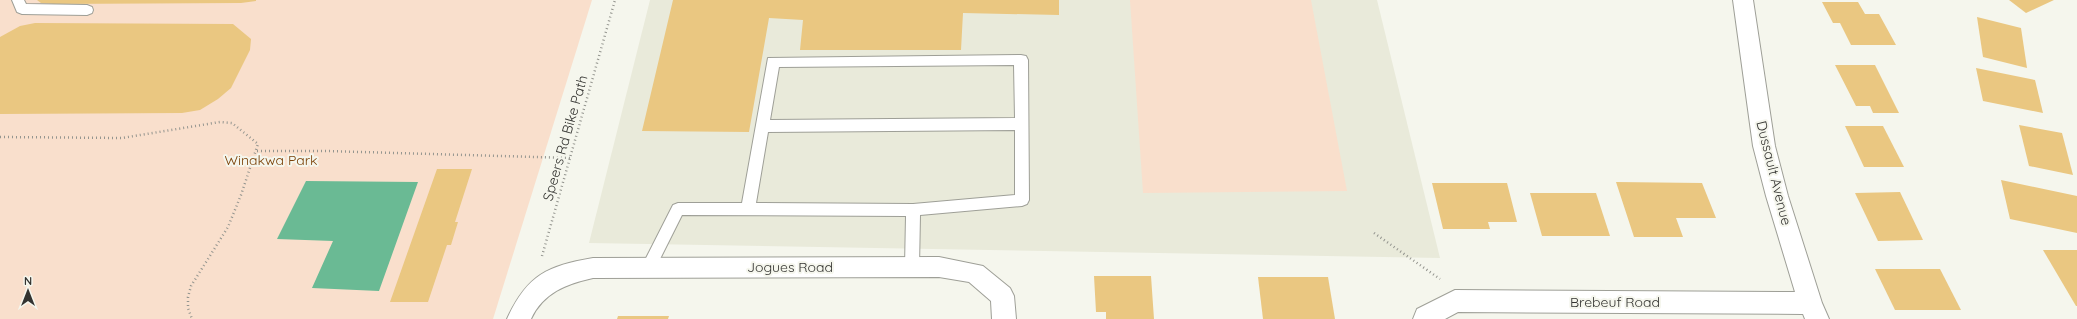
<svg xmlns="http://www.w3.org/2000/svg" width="2077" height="319" viewBox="0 0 2077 319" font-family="Quicksand,sans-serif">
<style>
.built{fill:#e9eada}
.green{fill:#f9dfcc}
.water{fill:#6aba94}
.building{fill:#eac781}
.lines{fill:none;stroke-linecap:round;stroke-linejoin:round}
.lane-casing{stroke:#9e9f97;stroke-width:2}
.street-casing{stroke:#9e9f97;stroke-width:2}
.path{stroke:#94958f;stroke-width:2.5;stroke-dasharray:1 3;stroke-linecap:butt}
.lane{fill:#fff;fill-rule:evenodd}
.street{fill:#fff;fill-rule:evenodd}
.labels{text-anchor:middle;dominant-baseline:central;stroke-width:4;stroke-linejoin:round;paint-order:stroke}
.street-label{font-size:14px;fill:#333330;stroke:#f5f6ed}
.park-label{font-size:14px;fill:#7b4208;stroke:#f5f6ed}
</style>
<rect width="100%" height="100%" fill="#f5f6ed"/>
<polygon class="built" points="650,0 1377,0 1440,258 589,243"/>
<g class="green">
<polygon points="0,0 592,0 493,319 0,319"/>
<polygon points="1130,0 1311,0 1347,191 1143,193"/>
</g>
<polygon class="water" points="306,181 418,182 379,291 312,288 333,241 277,239"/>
<g class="building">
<polygon points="37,0 256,0 256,1 241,3 53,4 41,3"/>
<polygon points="673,0 1059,0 1059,15 963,13 961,50 800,50 803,20 769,18 749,132 642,131"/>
<polygon points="2009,0 2054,0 2026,13"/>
<polygon points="1822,2 1858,2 1865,14 1879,14 1896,45 1851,45 1840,23 1833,23"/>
<polygon points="1977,17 2021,28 2027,68 1983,57"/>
<polygon points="35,23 233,24 251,39 250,50 231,88 218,99 200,110 182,113 0,114 0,37 20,26"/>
<polygon points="1835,65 1875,65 1899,113 1873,113 1870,106 1856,106"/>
<polygon points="1976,68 2035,80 2043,113 1983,101"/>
<polygon points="2019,125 2062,133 2073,175 2029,166"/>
<polygon points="1845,126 1883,126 1904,167 1864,167"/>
<polygon points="437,169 472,169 455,222 458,222 451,245 447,245 428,302 390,302"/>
<polygon points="2001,180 2077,196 2077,233 2010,219"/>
<polygon points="1616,182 1702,183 1716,218 1676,218 1683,237 1634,237"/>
<polygon points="1432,183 1507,183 1517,222 1488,222 1490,229 1443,229"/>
<polygon points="1900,192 1923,240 1878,241 1855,193"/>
<polygon points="1530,193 1596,193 1610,236 1542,236"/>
<polygon points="2043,250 2077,250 2077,306 2076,306"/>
<polygon points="1875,269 1940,269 1961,310 1895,310"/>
<polygon points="1094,276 1151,276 1154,319 1106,319 1106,312 1096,312"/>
<polygon points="1258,277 1328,277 1335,319 1263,319"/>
<polygon points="618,316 669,316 668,319 617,319"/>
</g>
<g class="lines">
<defs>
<g id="lane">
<polygon points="12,0 24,0 26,4 87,5 92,7 93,10 92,13 87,15 22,14 17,12"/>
<path d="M1021,55L1026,56L1028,60L1029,200L1027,204L1022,206L920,215L919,267L917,272L912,274L907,272L905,267L906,216L682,215L653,273L648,275L643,273L641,268L673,205L678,203H742L768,58ZM1014,65L1015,118L770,120L779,67ZM1015,130V195L913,204L756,203L768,132Z"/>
</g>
<g id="street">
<polygon points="1733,0 1753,0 1775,146 1788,196 1822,303 1829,319 1805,319 1803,314 1458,312 1445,319 1413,319 1417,309 1455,290 1795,292 1766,196 1753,146"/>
<path d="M939,257L983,266L1010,288L1014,296L1016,319H992L991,301L969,282L939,277L593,278C566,284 543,293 531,319H507C527,275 547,266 593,258Z"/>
</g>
</defs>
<use href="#lane" class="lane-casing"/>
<use href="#street" class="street-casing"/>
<g class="path">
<polyline points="0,137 122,138 220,122 232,123 258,144 241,195 228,227 191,286 188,297 188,308 192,319"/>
<polyline points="257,151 326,151 571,158"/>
<polyline points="1374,233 1440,279"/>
<polyline points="542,256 615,0"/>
</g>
<use href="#lane" class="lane"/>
<use href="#street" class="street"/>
</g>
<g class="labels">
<g class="street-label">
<text transform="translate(565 138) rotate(-74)">Speers Rd Bike Path</text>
<text transform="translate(1774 173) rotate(76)">Dussault Avenue</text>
<text x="790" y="267">Jogues Road</text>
<text x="1615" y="302">Brebeuf Road</text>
</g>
<g class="park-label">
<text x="271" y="160">Winakwa Park</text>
</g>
</g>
<g transform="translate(28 291)" stroke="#f5f6ed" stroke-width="3" paint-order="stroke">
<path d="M0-3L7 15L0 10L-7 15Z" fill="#333330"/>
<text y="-6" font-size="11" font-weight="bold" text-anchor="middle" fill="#333330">N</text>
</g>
</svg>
